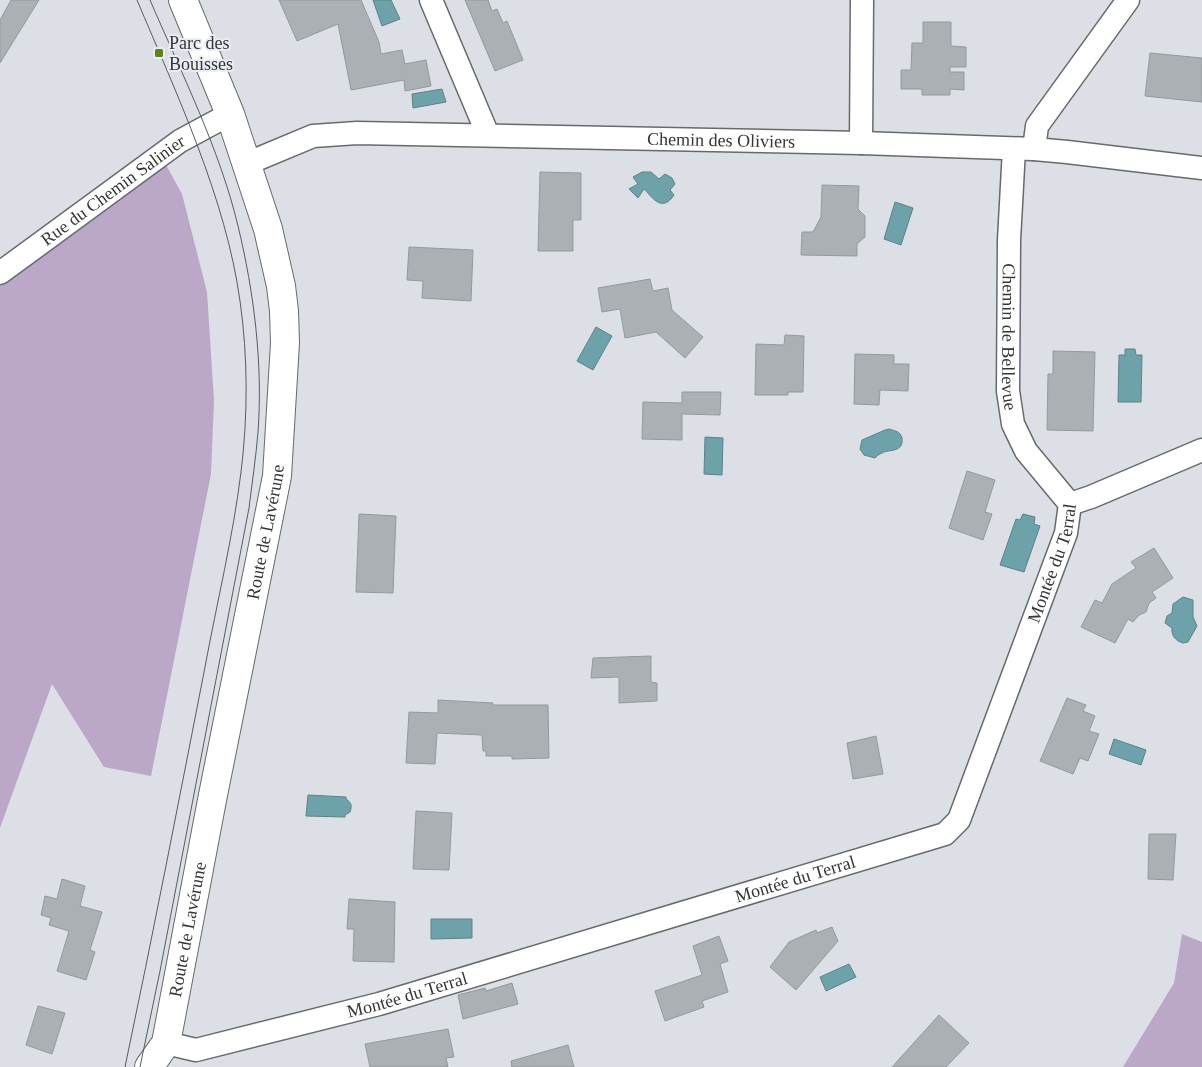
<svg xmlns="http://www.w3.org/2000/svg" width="1202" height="1067" viewBox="0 0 1202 1067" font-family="Georgia,serif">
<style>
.green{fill:#bba7c8}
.water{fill:#6da2ab;stroke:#5c8288}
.building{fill:#aab0b4;stroke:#93999d}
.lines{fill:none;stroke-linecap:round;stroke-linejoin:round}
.minor-casing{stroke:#666a6f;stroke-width:25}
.secondary-casing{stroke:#666a6f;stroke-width:30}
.minor{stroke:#fff;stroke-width:22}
.secondary{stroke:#fff;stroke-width:28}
.tram{stroke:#595b5e;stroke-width:1}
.poi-dot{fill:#5b8614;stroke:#e9edf3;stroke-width:2}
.labels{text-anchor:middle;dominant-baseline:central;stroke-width:4;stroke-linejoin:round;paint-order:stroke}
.poi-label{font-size:18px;fill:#353638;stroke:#e9edf3;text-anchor:start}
.street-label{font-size:18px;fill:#353638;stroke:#e9edf3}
</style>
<rect width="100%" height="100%" fill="#dce0e6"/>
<g class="green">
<polygon points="165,163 182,194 207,292 214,401 211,474 151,776 104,767 52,684 0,828 0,285"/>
<polygon points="1182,934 1202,942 1202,1067 1123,1067 1174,983"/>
</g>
<g class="water">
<polygon points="373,0 391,0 400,19 382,26"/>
<polygon points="442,89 446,102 413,108 412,94"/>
<path d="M642,172H651L659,179L665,174L672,178L675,184L670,190L674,195C662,213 653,198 644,189L638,198L629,189L638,184L633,177Z"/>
<polygon points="895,202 913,208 901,245 884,239"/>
<polygon points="596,327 612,336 593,370 577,361"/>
<polygon points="1125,349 1135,349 1136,355 1142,355 1141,402 1118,402 1119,355 1125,355"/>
<path d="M889,429C895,431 900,431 902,438C904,453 889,449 882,453C879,454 877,456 875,458L864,455L860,449L862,440L885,430Z"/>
<polygon points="705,437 723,438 722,475 704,474"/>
<polygon points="1023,514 1035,517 1034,524 1040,526 1024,572 1000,565 1016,519 1020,520"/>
<path d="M1183,597L1193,600V617L1197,626L1188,642L1183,643C1176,641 1171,636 1172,628L1165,623L1167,616L1172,613L1173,604Z"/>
<polygon points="1114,739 1146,750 1141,765 1109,754"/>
<path d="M308,795L346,797V799C352,803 352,806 350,812L345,815V817L306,816Z"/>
<polygon points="431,919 472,919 472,938 431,939"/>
<polygon points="849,964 856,977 826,991 820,977"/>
</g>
<g class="building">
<polygon points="11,0 39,0 0,63 0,20"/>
<polygon points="279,0 361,0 379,42 381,54 402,50 405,64 426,60 431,86 405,91 404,80 351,90 338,24 297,41"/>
<polygon points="465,0 488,0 492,11 497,9 503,23 507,21 523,60 495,71"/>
<polygon points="923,22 951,22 951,46 966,47 966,67 950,67 950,72 964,72 964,90 950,89 950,95 922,95 922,89 901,89 901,70 911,70 912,43 923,43"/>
<polygon points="1150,53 1202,58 1202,102 1145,96"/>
<polygon points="540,172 581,173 581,220 573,220 573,251 538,251"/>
<polygon points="822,185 859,186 858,209 865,216 865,237 857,244 857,256 801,255 802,232 813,232 821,217"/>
<polygon points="409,247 473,250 471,301 422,298 423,281 407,280"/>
<polygon points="650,279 653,291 668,288 672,310 703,337 685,358 656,332 625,338 620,309 602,312 598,288"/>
<polygon points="785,335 804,336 803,392 788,392 788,395 755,395 756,344 784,345"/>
<polygon points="1053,351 1095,352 1093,431 1047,430 1048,374 1053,374"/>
<polygon points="855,354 894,355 894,364 909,364 908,391 880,390 879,405 854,404"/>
<polygon points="682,392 721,392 720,415 682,414 682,440 642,439 643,402 682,403"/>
<polygon points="967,471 995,480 985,512 992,514 983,540 949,528"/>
<polygon points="359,514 396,516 393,593 356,592"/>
<polygon points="1154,548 1173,578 1152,592 1156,598 1149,603 1146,612 1139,615 1133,622 1128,619 1115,643 1081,627 1095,600 1102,603 1112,584 1136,568 1131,562"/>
<polygon points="651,656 651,682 657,683 657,701 619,703 619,677 591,678 593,658"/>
<polygon points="1067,698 1086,705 1083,711 1095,716 1089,731 1099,734 1088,761 1080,758 1073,774 1040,761"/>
<polygon points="438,700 493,703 493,705 548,705 549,758 512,759 512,756 486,756 486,751 483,751 482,735 437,733 435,764 406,763 409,712 438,713"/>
<polygon points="876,736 883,774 853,779 847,743"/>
<polygon points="416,811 452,813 449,870 413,869"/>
<polygon points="1149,834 1176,834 1173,880 1148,879"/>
<polygon points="62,879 85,886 80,906 102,912 90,950 95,952 86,980 57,971 69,931 49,925 51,918 41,915 45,896 57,899"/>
<polygon points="349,899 395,902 394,962 353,961 354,929 347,929"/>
<polygon points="832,927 838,941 796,990 770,967 789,942 816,930 817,933"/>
<polygon points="719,936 728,961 720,964 728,992 702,1001 704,1007 665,1021 655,991 702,975 693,946"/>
<polygon points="512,983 518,1004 463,1019 458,995 485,988 486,991"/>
<polygon points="38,1006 65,1013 52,1054 26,1045"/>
<polygon points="939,1015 969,1043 946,1067 892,1067"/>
<polygon points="448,1029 454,1057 446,1058 448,1067 370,1067 365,1044"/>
<polygon points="568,1045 574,1067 512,1067 511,1061"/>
</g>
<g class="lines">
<defs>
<g id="minor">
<polyline points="431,0 488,135"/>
<polyline points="861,143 862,0"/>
<path id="s1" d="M1014,149L1009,240L1008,391L1013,424L1026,451L1070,504"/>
<polyline points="1034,149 1037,126 1128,0"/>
<path id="s2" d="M246,164L313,136L357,133L861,143L1034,149L1067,152L1202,168"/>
<path id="s3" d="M0,273L180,141L230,114"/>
<polyline points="1070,504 1091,497 1202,450"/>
<path id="s4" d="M166,1043L196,1050L379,1004L945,834L959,820L1066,533L1070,504"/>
</g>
<g id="secondary">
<path id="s5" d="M149,1067L166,1043L212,800L277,476L285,343L284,311L281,286L268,229L230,114L183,0"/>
</g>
</defs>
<use href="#minor" class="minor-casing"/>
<use href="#secondary" class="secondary-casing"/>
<use href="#minor" class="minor"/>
<use href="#secondary" class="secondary"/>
<g class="tram">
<path d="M125,1067C153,934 179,800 205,667C217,602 233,537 241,472C248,416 248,357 240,301C226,199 177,95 137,0"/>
<path d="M140,1067L160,971L249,508C252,483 256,457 258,432C263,364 254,292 238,226C220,150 181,72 150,0"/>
</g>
</g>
<rect class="poi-dot" x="154" y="48" width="10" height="10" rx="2.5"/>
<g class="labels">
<g class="poi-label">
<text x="169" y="43">Parc des<tspan x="169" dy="21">Bouisses</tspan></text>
</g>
<g class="street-label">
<text stroke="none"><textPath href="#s2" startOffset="481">Chemin des Oliviers</textPath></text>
<text stroke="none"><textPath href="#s3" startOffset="140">Rue du Chemin Salinier</textPath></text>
<text stroke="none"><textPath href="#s1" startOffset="188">Chemin de Bellevue</textPath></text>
<text stroke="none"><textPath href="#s5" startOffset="550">Route de Lavérune</textPath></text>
<text stroke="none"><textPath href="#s4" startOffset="1104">Montée du Terral</textPath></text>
<text stroke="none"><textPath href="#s4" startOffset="654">Montée du Terral</textPath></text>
<text stroke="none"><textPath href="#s5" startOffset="145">Route de Lavérune</textPath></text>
<text stroke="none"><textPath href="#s4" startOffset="249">Montée du Terral</textPath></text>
</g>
</g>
</svg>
